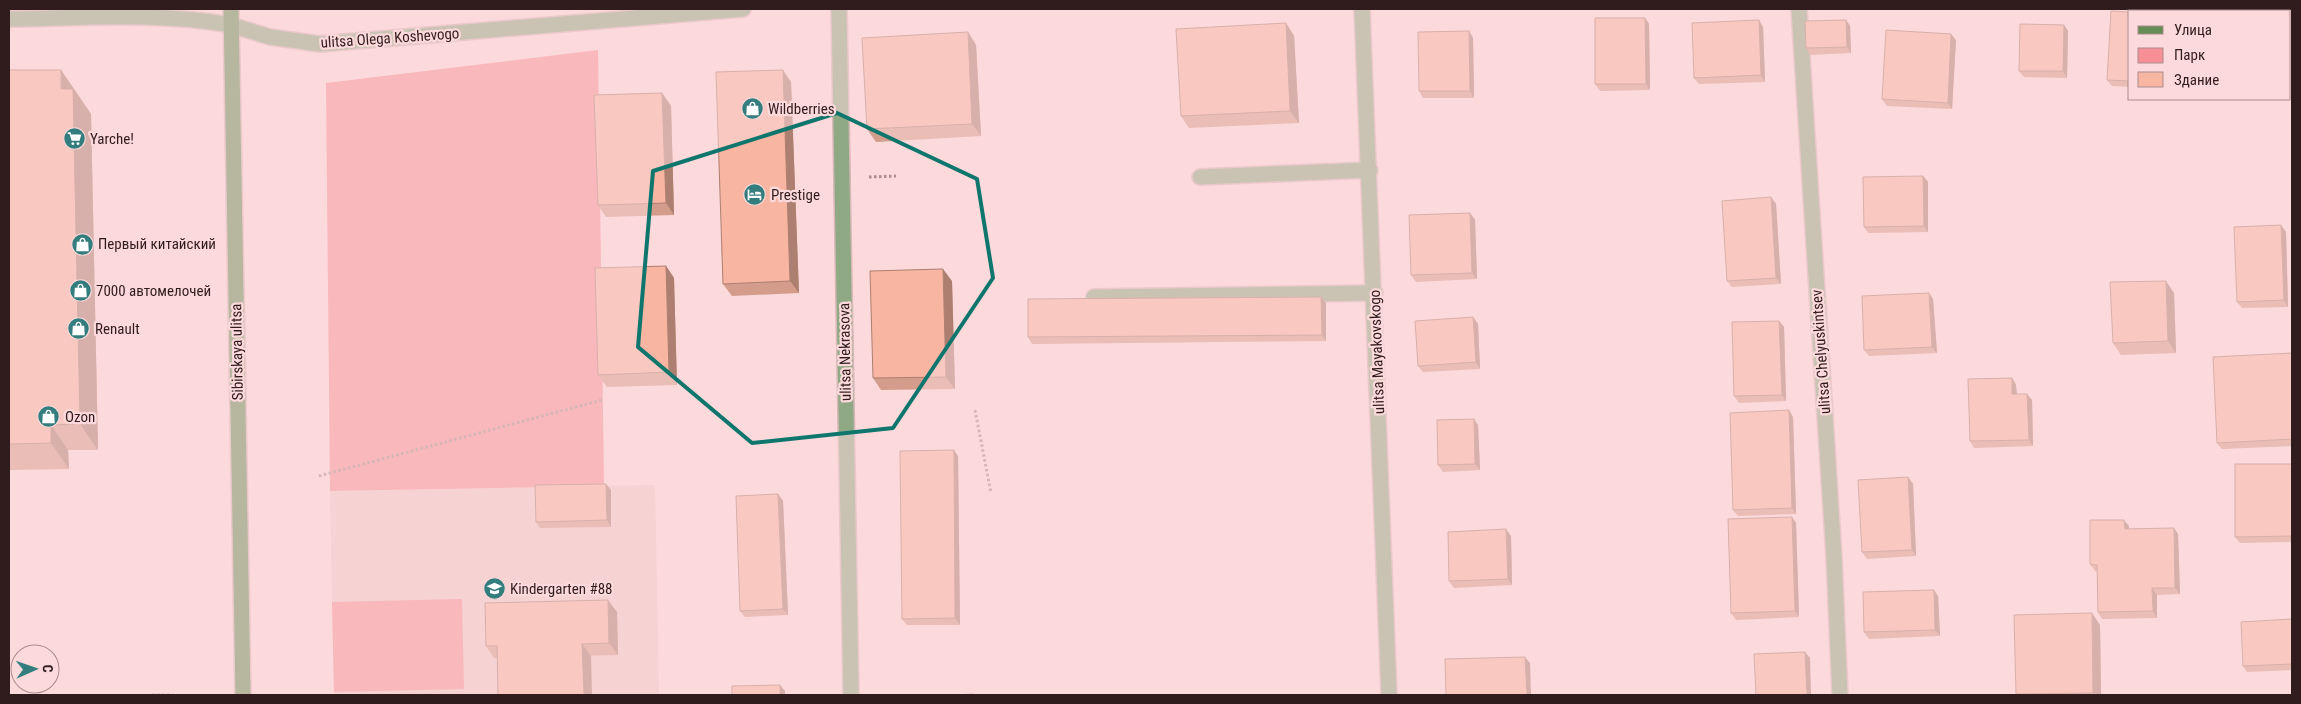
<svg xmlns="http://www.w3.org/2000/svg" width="2301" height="704" viewBox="0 0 2301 704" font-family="'Roboto Condensed',sans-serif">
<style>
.built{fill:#f0c9ca}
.green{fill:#f69096}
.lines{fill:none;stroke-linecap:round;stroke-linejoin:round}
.service-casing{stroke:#d7b7b8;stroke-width:18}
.minor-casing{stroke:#d7b7b8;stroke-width:18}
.tertiary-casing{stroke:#d7b7b8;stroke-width:18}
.secondary-casing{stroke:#d7b7b8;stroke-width:18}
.path{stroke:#a98c8d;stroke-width:3;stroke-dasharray:2.5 2.5;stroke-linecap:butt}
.service{stroke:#8ea983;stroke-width:15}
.minor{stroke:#8ea983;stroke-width:15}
.tertiary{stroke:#8ea983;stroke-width:15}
.secondary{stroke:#648c54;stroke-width:15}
.wall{fill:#d49c8b}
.shaded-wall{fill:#ad7f71}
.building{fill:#f7b5a2;stroke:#ad7f71}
.marked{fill:none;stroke:#0f766e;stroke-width:4;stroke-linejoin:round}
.labels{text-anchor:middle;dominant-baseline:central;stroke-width:4.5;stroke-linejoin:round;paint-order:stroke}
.street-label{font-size:15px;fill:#301c1c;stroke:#fcd9da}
.poi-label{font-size:15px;fill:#301c1c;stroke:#fcd9da;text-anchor:start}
</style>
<rect width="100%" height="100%" fill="#fcd9da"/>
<polygon class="built" points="655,485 659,695 334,695 330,491"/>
<g class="green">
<polygon points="598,50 604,486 330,491 326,83"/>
<polygon points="462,599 464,689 334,692 332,602"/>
</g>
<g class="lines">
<defs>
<g id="service">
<polyline points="1200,177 1370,170"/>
<polyline points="1094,297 1375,293"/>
</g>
<g id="minor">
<polyline points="839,9 851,695"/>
<polyline points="1362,9 1389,695"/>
<polyline points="1799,9 1834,557 1840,695"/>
<polyline points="231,25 270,37 320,44 743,9"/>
</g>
<path id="tertiary" d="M9,19C83,18 158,12 231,25"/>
<polyline id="secondary" points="231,9 243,695"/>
</defs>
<use href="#service" class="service-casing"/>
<use href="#minor" class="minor-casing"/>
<use href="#tertiary" class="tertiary-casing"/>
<use href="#secondary" class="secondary-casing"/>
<g class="path">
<polyline points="869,177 896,176"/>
<polyline points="975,410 991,493"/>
<polyline points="319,476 602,400"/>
<polyline points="152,695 173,695"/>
</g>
<use href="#service" class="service"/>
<use href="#minor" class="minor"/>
<use href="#tertiary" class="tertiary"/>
<use href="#secondary" class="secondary"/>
</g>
<g class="wall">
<polygon points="2130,12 2130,87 2112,86 2107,80"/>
<polygon points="1645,18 1649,24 1650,90 1600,91 1595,84"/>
<polygon points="1846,20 1850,26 1851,53 1810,55 1806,48"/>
<polygon points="1286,23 1294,36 1299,123 1189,128 1181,116"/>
<polygon points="2064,25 2068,31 2067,78 2024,77 2019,71"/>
<polygon points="1763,27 1765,82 1699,84 1694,78"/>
<polygon points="1469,31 1473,38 1474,98 1423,98 1419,91"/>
<polygon points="968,32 976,45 981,136 876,142 867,129"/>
<polygon points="1956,40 1952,109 1887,106 1882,99"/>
<polygon points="9,70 61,70 91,114 98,450 68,450 69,469 9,470"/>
<polygon points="791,82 799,293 732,296 723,284"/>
<polygon points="662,93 671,106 674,215 606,217 598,205"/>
<polygon points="1923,176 1928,182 1928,232 1868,233 1864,227"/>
<polygon points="1771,197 1776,204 1781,284 1732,287 1727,281"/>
<polygon points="1470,213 1475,220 1477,279 1416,282 1411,275"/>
<polygon points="2286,232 2288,307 2242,308 2237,302"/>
<polygon points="666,266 674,278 677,385 607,387 598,375"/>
<polygon points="952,281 955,389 881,390 873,378"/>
<polygon points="2174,293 2176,353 2121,355 2113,343"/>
<polygon points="1933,299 1937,353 1869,356 1864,350"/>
<polygon points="1326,303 1326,341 1032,344 1028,337"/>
<polygon points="1779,321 1784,327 1786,401 1739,403 1734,396"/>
<polygon points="1478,324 1480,369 1423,372 1418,366"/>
<polygon points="2292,354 2292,446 2222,449 2217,443"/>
<polygon points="2012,378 2016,385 2017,394 2032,400 2033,446 1974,448 1970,441"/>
<polygon points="1793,417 1796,514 1738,516 1733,510"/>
<polygon points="1478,425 1480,470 1443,472 1438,465"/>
<polygon points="958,456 960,625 907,625 902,619"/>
<polygon points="2292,464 2292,542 2240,543 2235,537"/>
<polygon points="1908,477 1913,484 1916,556 1867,559 1862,552"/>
<polygon points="611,490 611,527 540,528 536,522"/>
<polygon points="778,494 783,501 788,615 745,617 740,611"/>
<polygon points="1792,517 1796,523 1799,617 1736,620 1731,613"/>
<polygon points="2129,526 2129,529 2178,534 2180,594 2157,595 2157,618 2102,619 2098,612 2097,571 2095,571 2090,564"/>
<polygon points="1511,536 1512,585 1454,588 1449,581"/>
<polygon points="1938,596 1940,636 1869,639 1864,632"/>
<polygon points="617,612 618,655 494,658 486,646"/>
<polygon points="2292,619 2292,670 2247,672 2243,666"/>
<polygon points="2100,625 2101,695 2017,695 2016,694"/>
</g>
<g class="shaded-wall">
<polygon points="1645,18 1649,24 1650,90 1646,84"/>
<polygon points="1759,20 1763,27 1765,82 1761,75"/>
<polygon points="1846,20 1850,26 1851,53 1847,47"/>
<polygon points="1286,23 1294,36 1299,123 1290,111"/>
<polygon points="2064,25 2068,31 2067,78 2063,71"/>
<polygon points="1469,31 1473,38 1474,98 1470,91"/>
<polygon points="968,32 976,45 981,136 972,124"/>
<polygon points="1951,34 1956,40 1952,109 1948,103"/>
<polygon points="61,70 91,114 98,450 80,424"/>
<polygon points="783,70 791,82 799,293 790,281"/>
<polygon points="662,93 671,106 674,215 666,203"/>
<polygon points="1923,176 1928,182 1928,232 1924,226"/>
<polygon points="1771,197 1776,204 1781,284 1776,278"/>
<polygon points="1470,213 1475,220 1477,279 1472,273"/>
<polygon points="2281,225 2286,232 2288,307 2284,300"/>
<polygon points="666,266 674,278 677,385 669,372"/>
<polygon points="943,269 952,281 955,389 946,377"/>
<polygon points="2166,281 2174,293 2176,353 2168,341"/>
<polygon points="1929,293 1933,299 1937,353 1932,347"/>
<polygon points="1321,297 1326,303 1326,341 1322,335"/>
<polygon points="1473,317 1478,324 1480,369 1476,362"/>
<polygon points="1779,321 1784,327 1786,401 1782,395"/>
<polygon points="2012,378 2016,385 2017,400 2012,394"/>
<polygon points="2027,394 2032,400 2033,446 2029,440"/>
<polygon points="1789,410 1793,417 1796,514 1792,508"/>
<polygon points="1474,419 1478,425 1480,470 1475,464"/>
<polygon points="51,425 68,450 69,469 51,443"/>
<polygon points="954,450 958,456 960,625 955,618"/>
<polygon points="1908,477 1913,484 1916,556 1912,550"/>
<polygon points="606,484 611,490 611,527 607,520"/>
<polygon points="778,494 783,501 788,615 783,609"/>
<polygon points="1792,517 1796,523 1799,617 1795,611"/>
<polygon points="2124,520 2129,526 2129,535 2125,529"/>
<polygon points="2174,528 2178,534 2180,594 2175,588"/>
<polygon points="1506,529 1511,536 1512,585 1508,579"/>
<polygon points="2152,588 2157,595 2157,618 2153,611"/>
<polygon points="1934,590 1938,596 1940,636 1935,630"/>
<polygon points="608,600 617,612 618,655 609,643"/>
<polygon points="2092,613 2100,625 2101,695 2095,695 2093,693"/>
<polygon points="582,644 591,656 592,695 584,695"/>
<polygon points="1805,652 1810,658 1811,695 1807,695"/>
<polygon points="1525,657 1530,663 1531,695 1527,695"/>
<polygon points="780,685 785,691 785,695 780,695"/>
</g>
<g class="building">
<polygon points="2111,11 2130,12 2130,81 2107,80"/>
<polygon points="1595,18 1645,18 1646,84 1595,84"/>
<polygon points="1759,20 1761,75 1694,78 1692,23"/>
<polygon points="1846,20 1847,47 1806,48 1805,21"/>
<polygon points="1286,23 1290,111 1181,116 1176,29"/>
<polygon points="2020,24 2064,25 2063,71 2019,71"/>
<polygon points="1886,30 1951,34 1948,103 1882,99"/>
<polygon points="1469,31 1470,91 1419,91 1418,32"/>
<polygon points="968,32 972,124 867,129 862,38"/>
<polygon points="9,70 61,70 61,89 73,89 80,424 51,425 51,443 9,444"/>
<polygon points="783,70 790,281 723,284 716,72"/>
<polygon points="662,93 666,203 598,205 594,95"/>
<polygon points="1923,176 1924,226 1864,227 1863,177"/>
<polygon points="1771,197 1776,278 1727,281 1722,201"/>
<polygon points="1470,213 1472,273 1411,275 1409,215"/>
<polygon points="2281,225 2284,300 2237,302 2234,227"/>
<polygon points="666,266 669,372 598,375 595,268"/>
<polygon points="943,269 946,377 873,378 870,271"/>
<polygon points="2166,281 2168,341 2113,343 2110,282"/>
<polygon points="1929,293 1932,347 1864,350 1862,296"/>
<polygon points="1321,297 1322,335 1028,337 1028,299"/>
<polygon points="1473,317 1476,362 1418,366 1415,321"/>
<polygon points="1779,321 1782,395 1734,396 1732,322"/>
<polygon points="2292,353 2292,439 2217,443 2213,357"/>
<polygon points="2012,378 2012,394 2027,394 2029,440 1970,441 1968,379"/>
<polygon points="1789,410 1792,508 1733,510 1730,413"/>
<polygon points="1474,419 1475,464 1438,465 1437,420"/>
<polygon points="954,450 955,618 902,619 900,451"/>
<polygon points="2235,464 2292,464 2292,536 2235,537"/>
<polygon points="1908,477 1912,550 1862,552 1858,480"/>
<polygon points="606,484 607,520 536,522 535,485"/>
<polygon points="778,494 783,609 740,611 736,496"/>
<polygon points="1792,517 1795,611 1731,613 1728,519"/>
<polygon points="2090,520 2124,520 2125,529 2174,528 2175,588 2152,588 2153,611 2098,612 2097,565 2090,564"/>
<polygon points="1506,529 1508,579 1449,581 1448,532"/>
<polygon points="1934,590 1935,630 1864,632 1863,592"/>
<polygon points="608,600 609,643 582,644 584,695 498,695 497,646 486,646 485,603"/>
<polygon points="2092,613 2093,693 2016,694 2014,615"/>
<polygon points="2292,619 2292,664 2243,666 2241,622"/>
<polygon points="1805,652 1807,695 1756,695 1754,654"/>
<polygon points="1525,657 1527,695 1446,695 1445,659"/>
<polygon points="780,685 780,695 732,695 732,686"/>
<polygon points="974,694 974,695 953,695"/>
</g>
<path d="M0 0H2301V704H0ZM837,113L977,179L993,278L893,428L752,443L638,347L653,171Z" fill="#fcd9da" fill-opacity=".55" fill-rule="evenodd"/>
<path class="marked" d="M837,113L977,179L993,278L893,428L752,443L638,347L653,171Z"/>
<defs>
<symbol id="shop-disc" viewBox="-11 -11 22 22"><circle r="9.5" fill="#347d7e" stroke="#fcd9da"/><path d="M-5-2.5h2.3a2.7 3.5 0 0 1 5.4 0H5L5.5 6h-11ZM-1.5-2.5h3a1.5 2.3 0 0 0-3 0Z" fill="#fff"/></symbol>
<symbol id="supermarket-disc" viewBox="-11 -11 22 22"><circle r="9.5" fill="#347d7e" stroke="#fcd9da"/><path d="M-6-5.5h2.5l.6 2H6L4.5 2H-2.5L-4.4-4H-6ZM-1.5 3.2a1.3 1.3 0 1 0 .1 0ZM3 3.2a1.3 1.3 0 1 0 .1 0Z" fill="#fff"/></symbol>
<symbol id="hotel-disc" viewBox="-11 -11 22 22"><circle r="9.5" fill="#347d7e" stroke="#fcd9da"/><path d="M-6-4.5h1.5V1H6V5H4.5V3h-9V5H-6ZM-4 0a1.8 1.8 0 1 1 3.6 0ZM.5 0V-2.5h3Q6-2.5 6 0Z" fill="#fff"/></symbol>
<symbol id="school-disc" viewBox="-11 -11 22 22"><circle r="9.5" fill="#347d7e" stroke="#fcd9da"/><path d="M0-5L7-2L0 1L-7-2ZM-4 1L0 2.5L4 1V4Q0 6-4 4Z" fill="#fff"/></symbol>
</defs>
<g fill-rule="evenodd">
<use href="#shop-disc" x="740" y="96" width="25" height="25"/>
<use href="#supermarket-disc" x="62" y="126" width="25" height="25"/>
<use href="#hotel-disc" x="742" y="182" width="25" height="25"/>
<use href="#shop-disc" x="70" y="232" width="25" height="25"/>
<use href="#shop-disc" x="68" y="278" width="25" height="25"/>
<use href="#shop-disc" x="66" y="316" width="25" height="25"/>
<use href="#shop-disc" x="36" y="404" width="25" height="25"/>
<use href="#school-disc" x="482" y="576" width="25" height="25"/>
</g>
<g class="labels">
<g class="street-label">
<text transform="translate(390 38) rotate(-4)">ulitsa Olega Koshevogo</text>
<text transform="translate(237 352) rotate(-91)">Sibirskaya ulitsa</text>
<text transform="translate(845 352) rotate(-91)">ulitsa Nekrasova</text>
<text transform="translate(1377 352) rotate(-92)">ulitsa Mayakovskogo</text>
<text transform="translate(1821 352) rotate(-94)">ulitsa Chelyuskintsev</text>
</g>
<g class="poi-label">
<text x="768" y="109">Wildberries</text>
<text x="90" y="139">Yarche!</text>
<text x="771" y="195">Prestige</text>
<text x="98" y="244">Первый китайский</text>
<text x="96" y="291">7000 автомелочей</text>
<text x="95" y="329">Renault</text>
<text x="65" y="417">Ozon</text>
<text x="510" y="589">Kindergarten #88</text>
</g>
</g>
<rect width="2301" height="704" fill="none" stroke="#301c1c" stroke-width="20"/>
<rect x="2128" y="10" width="162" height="90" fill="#fcd9da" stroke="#aa8d8e"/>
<rect x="2138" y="26" width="25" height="8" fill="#648c54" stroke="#aa8d8e"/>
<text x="2174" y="35" font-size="15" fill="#301c1c">Улица</text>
<rect x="2138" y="48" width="25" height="15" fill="#f69096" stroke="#aa8d8e"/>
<text x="2174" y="60" font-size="15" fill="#301c1c">Парк</text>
<rect x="2138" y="72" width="25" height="15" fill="#f7b5a2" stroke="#aa8d8e"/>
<text x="2174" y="85" font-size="15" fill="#301c1c">Здание</text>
<g transform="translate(35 669) rotate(88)"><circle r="24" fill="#fcd9da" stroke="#aa8d8e"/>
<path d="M0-4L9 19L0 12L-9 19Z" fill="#347d7e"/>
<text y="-8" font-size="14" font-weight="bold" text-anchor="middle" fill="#301c1c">С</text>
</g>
</svg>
